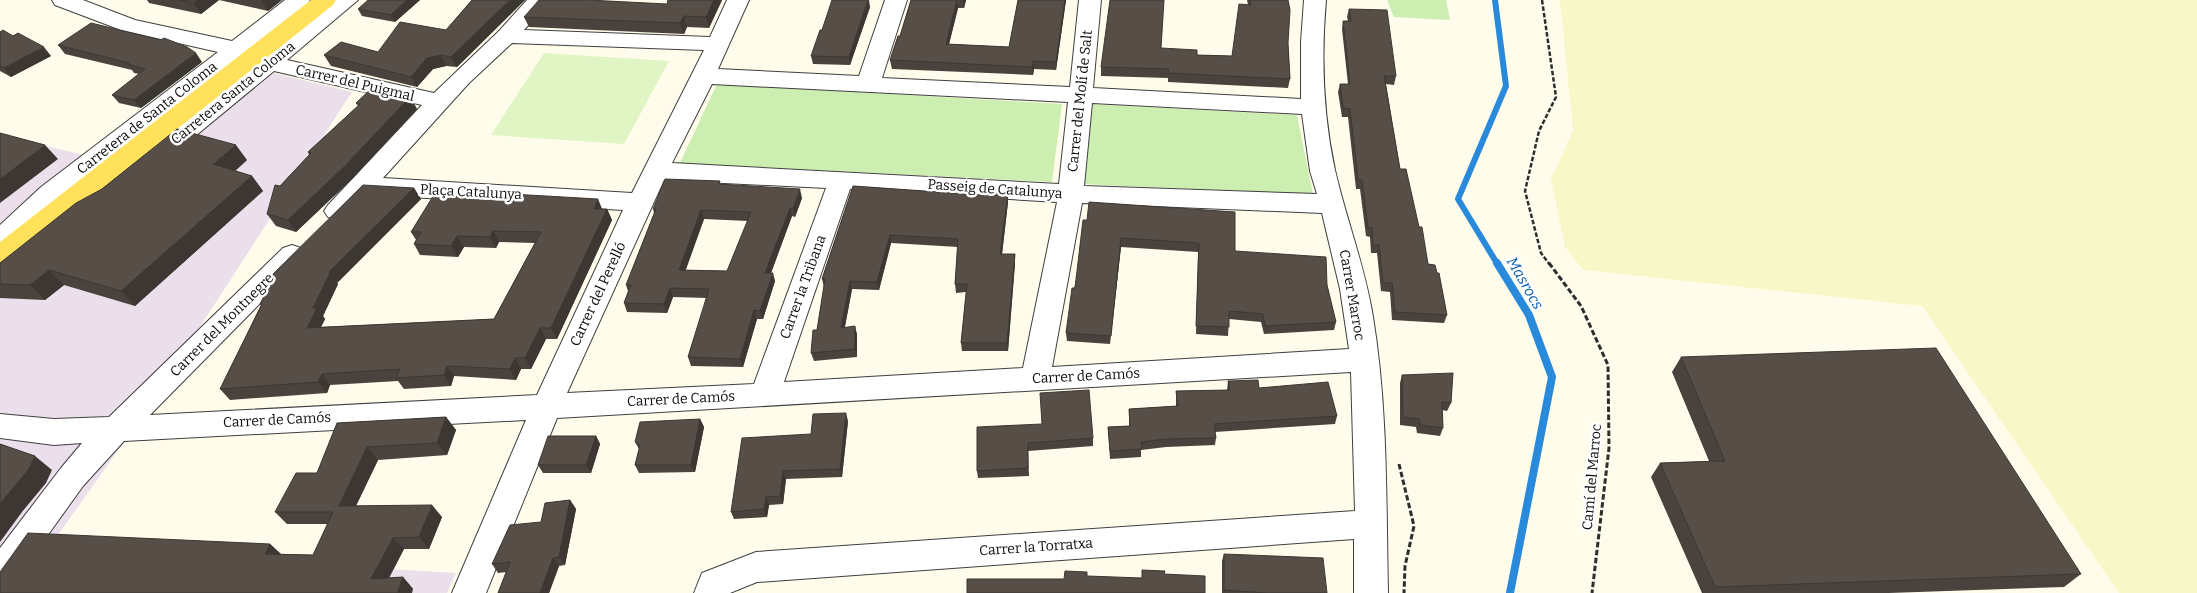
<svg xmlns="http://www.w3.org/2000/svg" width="2197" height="593" viewBox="0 0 2197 593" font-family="Bitter,serif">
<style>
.industrial{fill:#ecdfec}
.farmland{fill:#f8f7c8}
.green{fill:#cdeeb1}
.pitch{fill:#e0f4c4}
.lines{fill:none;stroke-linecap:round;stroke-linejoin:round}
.stream-far1{stroke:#298adb;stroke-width:6}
.stream{stroke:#298adb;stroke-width:8}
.minor-casing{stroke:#3f3f3f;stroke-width:2}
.major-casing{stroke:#1d1d1d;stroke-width:2}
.path-far1{stroke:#2e2e2e;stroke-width:2.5;stroke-dasharray:4.5 2;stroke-linecap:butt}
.path{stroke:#2e2e2e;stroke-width:3;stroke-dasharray:5.5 2.5;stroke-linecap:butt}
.minor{fill:#fff;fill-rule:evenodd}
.major{fill:#ffe15b;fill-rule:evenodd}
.wall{fill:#4a433d;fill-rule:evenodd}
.shaded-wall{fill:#3c3732}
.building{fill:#564e47;stroke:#3c3732;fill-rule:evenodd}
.labels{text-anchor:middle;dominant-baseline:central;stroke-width:5;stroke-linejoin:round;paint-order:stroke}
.street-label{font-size:14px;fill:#0c0c0c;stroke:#fff}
.water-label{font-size:15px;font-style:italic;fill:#095aaa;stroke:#fff}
</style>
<rect width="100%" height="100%" fill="#fffceb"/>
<polygon class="industrial" points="241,65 352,92 139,421 48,549 456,573 447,593 0,593 0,135 117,163"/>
<polygon class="farmland" points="1560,0 2197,0 2197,593 2119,593 1922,306 1583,270 1565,247 1551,180 1573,130"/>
<g class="green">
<polygon points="1387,0 1446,0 1450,20 1394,17"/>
<polygon points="717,84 1062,104 1052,182 680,163"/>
<polygon points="1089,104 1297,115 1313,194 1080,184"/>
</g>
<polygon class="pitch" points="544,53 669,61 624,144 491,135"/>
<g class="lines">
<polyline class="stream-far1" points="1495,0 1506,86 1458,199 1498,265"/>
<polyline class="stream" points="1497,263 1529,315 1552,377 1510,593"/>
<defs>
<g id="minor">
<polygon points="52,0 83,0 135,20 232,41 285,0 310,0 307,5 59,199 9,247 0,250 0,225 41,187 218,52 121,30 55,5"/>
<path d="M334,0H358L287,60L434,93L499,31L527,0H550L524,30L710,37L727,0H749L718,69L859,76L885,0H907L882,78L1070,87L1079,0H1101L1093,88L1301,99V42L1304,0H1326C1321,57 1323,114 1335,170C1346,219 1365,266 1373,317C1388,408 1386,501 1388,593H1354V539L757,582L730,593H694L702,573L756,552L1355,511L1351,372L557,418L486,593H452L526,420L124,441L83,486L12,585L0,589V548L61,468L82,443L54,445L0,438V414L54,419L109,417L283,248L292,245L301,248L305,255L301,262L150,415L537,395L623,210L377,195L369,192C357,206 348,223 328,217L324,211L328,205L422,105L274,71L165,161L156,163L147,161L144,155L147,149ZM512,43L704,50L632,193L383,178L469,83ZM712,84L1068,102L1059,184L672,163ZM1092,103L1302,114L1310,171L1317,194L1084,186ZM664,180L826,188L754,384L567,393ZM850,189L1057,202L1023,368L784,382ZM1082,203L1322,213L1340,289L1349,349L1052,367Z"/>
</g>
<polygon id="major" points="311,0 336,0 333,5 9,263 0,266 0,242"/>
</defs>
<use href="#minor" class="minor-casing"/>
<use href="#major" class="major-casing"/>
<polyline class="path-far1" points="1542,0 1556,97 1539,131 1525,191 1541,253 1550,265"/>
<g class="path">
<polyline points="1549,263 1581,306 1608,365 1609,448 1592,593"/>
<polyline points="1399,464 1414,526 1405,566 1404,593"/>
</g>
<use href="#minor" class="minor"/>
<use href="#major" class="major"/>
</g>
<g class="wall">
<polygon points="147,0 282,0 268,11 219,0 201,14 149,3"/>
<polygon points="420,0 395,22 362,16 358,9"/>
<polygon points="472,0 525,0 457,67 446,66 433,69 417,87 331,66 324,55 378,52 446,30"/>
<polygon points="722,0 709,28 687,27 684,34 529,27 524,17 667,4"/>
<polygon points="911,0 966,0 964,8 958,8 949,44 1009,47 1018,0 1066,0 1056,70 1034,69 1033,75 892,69 890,60 900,36"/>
<polygon points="1247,0 1288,0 1288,43 1290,79 1288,88 1168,82 1168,78 1101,76 1101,67 1161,48 1197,55 1232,56 1248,5"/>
<polygon points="870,7 850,65 813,64 811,56"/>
<polygon points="1349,9 1396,76 1394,85 1386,84 1400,169 1419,227 1428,264 1437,273 1447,315 1444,323 1392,320 1390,292 1381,291 1377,253 1371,253 1370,237 1366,236 1360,189 1356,189 1348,117 1342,117 1338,92 1340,84 1348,84 1342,29 1343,21 1348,21 1347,17"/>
<polygon points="0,32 51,56 11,77 0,71"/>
<polygon points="58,45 202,62 141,108 119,103 112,95 139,74 134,73 132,70 65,54"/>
<polygon points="410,97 417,109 353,178 296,232 276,226 267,214 280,186 309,155 308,152 358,106 356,103"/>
<polygon points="247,160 235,171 252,176 263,191 135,306 64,285 45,300 0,298 0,263"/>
<path d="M721,184L802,198L795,217L792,216L771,273L775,281L763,319H757L743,367L691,366L688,357L707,298L673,297L667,313L627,312L624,303L628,291L626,285L654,213L653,209ZM704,219L748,221L727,271L685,270Z"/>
<polygon points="853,186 982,195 1008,194 1008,202 1002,254 1015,254 1015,263 1008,351 962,351 961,343 966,292 956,293 955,284 958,247 891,243 879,290 852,289 845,327 857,334 857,357 814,361 811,353 817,330 824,287 822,279"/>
<polygon points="414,188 421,199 337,283 338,284 323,316 325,319 321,327 494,319 535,243 499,242 496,248 464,247 458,257 420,255 414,244 416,240 411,232 602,209 607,209 612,220 557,339 546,339 531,369 521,369 516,380 454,376 451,386 404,389 398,381 330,385 327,393 230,400 220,389 261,305 260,304 269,286 266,281"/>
<polygon points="1087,220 1235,251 1327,285 1336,322 1334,330 1264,334 1261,322 1229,319 1228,336 1196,334 1198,252 1121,247 1110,344 1067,341 1066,333"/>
<polygon points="1681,357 2081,574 2064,587 1889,593 1702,593 1651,477 1660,463 1709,461 1672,372"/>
<polygon points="1402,375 1451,403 1447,411 1442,410 1443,428 1440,436 1417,433 1416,427 1400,425 1400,383"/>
<polygon points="1228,381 1259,388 1337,416 1335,424 1215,432 1216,438 1215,445 1166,447 1141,450 1141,457 1110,459 1108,427 1129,426 1129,409 1176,406 1176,391 1227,390"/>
<polygon points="446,417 456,430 447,455 378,460 356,506 442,517 429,549 404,549 389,578 403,577 413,589 0,593 270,544 281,554 313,555 328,524 287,524 275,512 317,473 337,423"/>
<polygon points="700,419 704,427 695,472 639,473 635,465 639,449 635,442"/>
<polygon points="848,421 842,477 786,479 783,504 769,505 767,517 734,519 731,512 811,434"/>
<polygon points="977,427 1093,438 1093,446 1028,451 1029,476 978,478 977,471"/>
<polygon points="596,436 600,444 591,473 543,473 538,465"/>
<polygon points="570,500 576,509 565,565 559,566 549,593 498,593 507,572 498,573 492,564 541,522"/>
<polygon points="1224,554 1327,593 1222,593 1222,561"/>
</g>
<g class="shaded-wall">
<polygon points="198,0 219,0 201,14 194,3"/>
<polygon points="261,0 282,0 268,11"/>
<polygon points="407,0 420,0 395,22 391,15"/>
<polygon points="510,0 525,0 457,67 451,57"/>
<polygon points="714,0 722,0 709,28 706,17"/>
<polygon points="868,0 869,0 870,7 850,65 849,57"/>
<polygon points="957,0 958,8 947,52 946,44"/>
<polygon points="963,0 966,0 964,8"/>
<polygon points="1065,0 1066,0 1056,70 1056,62"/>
<polygon points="684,16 687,27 684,34 680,23"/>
<polygon points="44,47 51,56 11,77 4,68"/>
<polygon points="196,53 202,62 141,108 134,100"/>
<polygon points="441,55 446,66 433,69 417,87 411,77 427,58"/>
<polygon points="1033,61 1034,69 1033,75 1032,67"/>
<polygon points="410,97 417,109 353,178 296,232 288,220"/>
<polygon points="45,145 58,159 0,203 0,179"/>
<polygon points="236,145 247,160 225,180 213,164"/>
<polygon points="252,176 263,191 135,306 121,291"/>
<polygon points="414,188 421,199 337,283 338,284 323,316 325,319 315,339 307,328 313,308 329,272"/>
<polygon points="800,189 802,198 795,217 793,208"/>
<polygon points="1008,194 1008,202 1001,263 1000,254"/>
<polygon points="598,199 603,211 594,209"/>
<polygon points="790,208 792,216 768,281 765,273"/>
<polygon points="607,209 612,220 557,339 551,328"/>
<polygon points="701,210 704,219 683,278 679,270"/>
<polygon points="493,231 499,242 496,248 490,237"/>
<polygon points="890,235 891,243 879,290 877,282"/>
<polygon points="457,236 464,247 458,257 451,246"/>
<polygon points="1121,238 1121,247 1110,344 1111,336"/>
<polygon points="1015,254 1015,263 1008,351 1007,343"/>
<polygon points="49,270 64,285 45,300 30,285"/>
<polygon points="773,273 775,281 763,319 760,311"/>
<polygon points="850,281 852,289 843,336 841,328"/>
<polygon points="670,288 673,297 667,313 664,304"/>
<polygon points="754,310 757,319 743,367 740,359"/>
<polygon points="855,326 857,334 857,357 855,349"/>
<polygon points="540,328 546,339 531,369 525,358"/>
<polygon points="515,358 521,369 516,380 510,369"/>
<polygon points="447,366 454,376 451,386 444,375"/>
<polygon points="322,374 330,385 327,393 318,382"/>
<polygon points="846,413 848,421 842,477 840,469"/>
<polygon points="446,417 456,430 447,455 437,443"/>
<polygon points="700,419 704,427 695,472 691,465"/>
<polygon points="596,436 600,444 591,473 586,465"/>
<polygon points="367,447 378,460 350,518 339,506"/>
<polygon points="35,456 52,470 46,483 22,512 0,542 0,504"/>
<polygon points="783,471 786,479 783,504 780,496"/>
<polygon points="766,497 769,505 767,517 764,509"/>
<polygon points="570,500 576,509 565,565 559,557"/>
<polygon points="432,505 442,517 429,549 419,537"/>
<polygon points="393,538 404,549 382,591 371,579"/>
<polygon points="270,544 283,556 265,554"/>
<polygon points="553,558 559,566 549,593 540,593"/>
<polygon points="403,577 413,589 412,593 397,593"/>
</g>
<g class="building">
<polygon points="179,0 198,0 194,3"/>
<polygon points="368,0 407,0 391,15 358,9"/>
<polygon points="472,0 510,0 451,57 441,55 427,58 411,77 324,55 341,42 378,52 400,22 446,30"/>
<polygon points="539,0 588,0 667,4 668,0 714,0 706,17 684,16 680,23 524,17"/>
<polygon points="832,0 868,0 849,57 811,56 820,30 822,30"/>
<polygon points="911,0 957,0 946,44 1009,47 1018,0 1065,0 1056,62 1033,61 1032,67 890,60 898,36 900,36"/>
<polygon points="1110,0 1164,0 1161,48 1197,50 1197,55 1232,56 1239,4 1251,5 1250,0 1288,0 1290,10 1288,43 1290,79 1168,73 1169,69 1101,67"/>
<polygon points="1349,9 1387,10 1396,76 1384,76 1400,169 1406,169 1419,227 1422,227 1428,264 1435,265 1437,273 1439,273 1447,315 1395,312 1392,283 1383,283 1379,245 1373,245 1372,228 1368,228 1362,180 1358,180 1350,109 1343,108 1340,84 1350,84 1343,21 1351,21"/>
<polygon points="91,23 161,40 164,38 187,47 196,53 134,100 112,95 145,69 127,64 129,63 58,45"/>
<polygon points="3,30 13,36 18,33 44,47 4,68 0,66 0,32"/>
<polygon points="374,86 410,97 345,166 288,220 267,214 275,185 280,186 311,153 308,152 360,104 356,103"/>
<polygon points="177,129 236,145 213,164 252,176 121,291 49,270 30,285 0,284 0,263 76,203 102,189"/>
<polygon points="0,133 45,145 0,179"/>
<path d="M665,179L720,181L719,184L800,189L793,208H790L765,273H773L760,311L754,310L740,359L688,357L709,289L670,288L664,304L624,303L631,285H626L656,209H653ZM701,210L751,212L727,271L679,270Z"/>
<polygon points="363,185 414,188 329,272 330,273 313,308 317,308 307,328 494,319 541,232 493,231 490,237 457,236 451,246 414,244 421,232 411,232 435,193 510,196 511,194 598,199 594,209 607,209 551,328 540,328 525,358 515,358 510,369 447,366 444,375 396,378 400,369 322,374 318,382 220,389 262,304 260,304 271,283 266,281"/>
<polygon points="853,186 982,195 982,193 1008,194 1000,254 1015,254 1007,343 961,343 967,284 955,284 958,239 890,235 877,282 850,281 841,328 855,326 855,349 811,353 813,330 817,330 825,279 822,279"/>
<polygon points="1089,202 1235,212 1235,251 1326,257 1327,285 1336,322 1265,326 1263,314 1229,311 1229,327 1196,326 1199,243 1121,238 1111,336 1066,333 1072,288 1075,288 1083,220 1087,220"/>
<polygon points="1936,348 2081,574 1715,587 1660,463 1725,461 1681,357"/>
<polygon points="1453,373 1451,403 1442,402 1443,428 1420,425 1419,419 1403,417 1402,375"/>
<polygon points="1258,380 1259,388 1328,382 1337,416 1214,424 1216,438 1166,439 1141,442 1142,449 1110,451 1108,427 1130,426 1129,409 1178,406 1176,391 1230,390 1228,381"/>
<polygon points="1089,390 1093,438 1028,443 1028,468 977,471 977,427 1042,424 1040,393"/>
<polygon points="846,413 840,469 783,471 780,496 766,497 764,509 731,512 742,438 811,434 813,414"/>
<polygon points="446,417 437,443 367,447 339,506 432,505 419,537 393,538 371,579 403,577 397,593 0,593 0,572 28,533 270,544 265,554 313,555 333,512 275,512 296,473 317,473 337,423"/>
<polygon points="700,419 691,465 635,465 640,445 635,442 640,422"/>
<polygon points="548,436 596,436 586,465 538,465"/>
<polygon points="0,444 35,456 29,469 0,504"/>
<polygon points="570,500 559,557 553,558 540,593 498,593 510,562 492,564 510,525 541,522 545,503"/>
<polygon points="1224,554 1323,558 1327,593 1266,593 1224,590"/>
<polygon points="1142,570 1165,571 1164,574 1205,576 1205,593 967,593 967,579 1064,579 1065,571 1087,572 1087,576 1142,578"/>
</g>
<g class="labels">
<g class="street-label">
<text transform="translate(355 83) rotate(13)">Carrer del Puigmal</text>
<text transform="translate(233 93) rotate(-39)">Carretera Santa Coloma</text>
<text transform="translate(1080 101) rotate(-84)">Carrer del Molí de Salt</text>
<text transform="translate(147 118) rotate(-38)">Carretera de Santa Coloma</text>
<text transform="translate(995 189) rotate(4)">Passeig de Catalunya</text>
<text transform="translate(471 192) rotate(3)">Plaça Catalunya</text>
<text transform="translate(803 287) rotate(-70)">Carrer la Tribana</text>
<text transform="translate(598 294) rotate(-65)">Carrer del Perelló</text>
<text transform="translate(1352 295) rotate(80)">Carrer Marroc</text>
<text transform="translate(222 325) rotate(-45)">Carrer del Montnegre</text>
<text transform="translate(1086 376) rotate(-3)">Carrer de Camós</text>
<text transform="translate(681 399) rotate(-3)">Carrer de Camós</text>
<text transform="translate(277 420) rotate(-3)">Carrer de Camós</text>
<text transform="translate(1592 477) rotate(-85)">Camí del Marroc</text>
<text transform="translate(1036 547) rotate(-4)">Carrer la Torratxa</text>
</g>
<g class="water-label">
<text transform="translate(1525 283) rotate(60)">Masrocs</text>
</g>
</g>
</svg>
